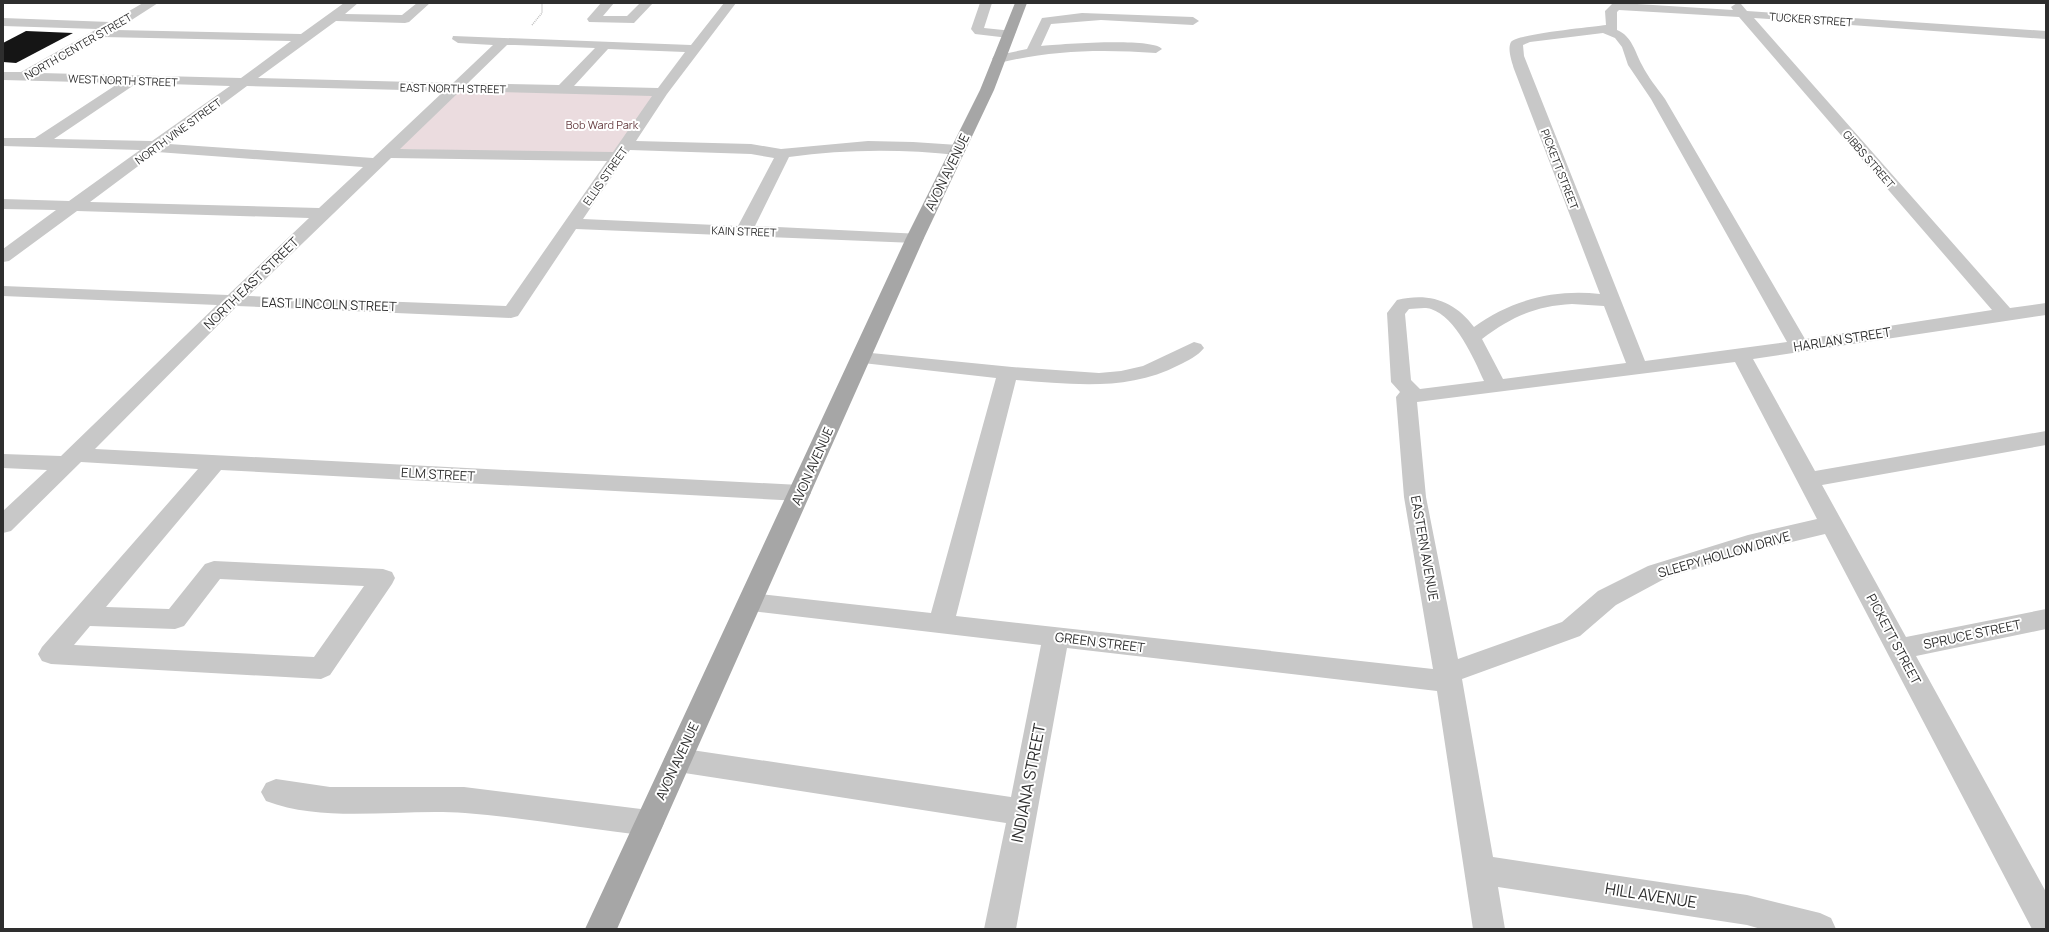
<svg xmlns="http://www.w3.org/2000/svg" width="2049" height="932" viewBox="0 0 2049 932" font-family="Manrope,sans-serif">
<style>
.green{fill:#ebdcdf}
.building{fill:#151515}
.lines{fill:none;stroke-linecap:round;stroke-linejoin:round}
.path{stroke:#bebebe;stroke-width:1.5;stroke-dasharray:1 1;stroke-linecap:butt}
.minor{fill:#c8c8c8;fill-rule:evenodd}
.major{fill:#a6a6a6;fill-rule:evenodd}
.labels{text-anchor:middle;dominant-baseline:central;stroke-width:4;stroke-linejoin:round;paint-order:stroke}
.far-street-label{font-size:11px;fill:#2e2e2e;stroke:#fff}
.far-park-label{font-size:11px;fill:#673e42;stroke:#fff}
.street-label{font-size:13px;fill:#2e2e2e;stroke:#fff}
.near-street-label{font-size:16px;fill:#2e2e2e;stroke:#fff}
</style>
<rect width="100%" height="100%" fill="#fff"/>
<polygon class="green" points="459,91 661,94 620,155 396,149"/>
<polygon class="building" points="26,31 73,33 16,63 3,62 3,43"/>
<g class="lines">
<polyline class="path" points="532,25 542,13 542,3"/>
<g class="minor">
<path d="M143,3H158L116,30L301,34L344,3H358L345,14L402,15L417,3H430L409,22L405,23L336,21L258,78L453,83L493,45L458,43L452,39L453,36L691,45L724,3H736L667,94L636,141L751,144L781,149L868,141L913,142L958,145L963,147L966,150L963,153L958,155C902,149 845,149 789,157L755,226L921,234L924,238L921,242L915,243L576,229L518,316L511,318L237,306L95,449L800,485L808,488L811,493L808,498L800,501L221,470L106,607L169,609L205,564L214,561L383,569L392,572L395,578L392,584L330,675L321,679L51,664L42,661L38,654L42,647L198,469L81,462L11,531L3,533V511L47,470L3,468V454L61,456L217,305L3,296V286L228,295L309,218L77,211L9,261L3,262V249L56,210L3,209V199L69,201L140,150L3,146V138H35L119,83L3,80V72H21L97,29L3,26V18L110,22ZM102,37L291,41L241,78L40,73ZM515,45L595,48L559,85L468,83L507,45ZM608,49L685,52L658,88L574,86ZM137,83L230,86L152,141L54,139ZM247,86L444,91L373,158L169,144ZM460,91L652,96L613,152L400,149ZM630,150L751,154L774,158L738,226L583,219ZM157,152L363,167L319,208L90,202ZM391,158L607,161L506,306L248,296ZM220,579L364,586L314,657L74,645L90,626L175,629L184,626Z"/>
<polygon points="601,3 614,3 603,16 627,16 640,3 653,3 634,23 589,22 587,19"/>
<polygon points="980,3 992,3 984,28 1013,31 1015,34 1013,37 1009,38 975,34 971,29"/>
<path d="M1621,3L1733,10L1731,7L1737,3L1741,4L1747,11L2046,31V39L1754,18L2010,308L2046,303V315L1753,359L1815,471L2046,431V445L1822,485L1906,637L2046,609V629L1916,656L2046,892V929H2032L1825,534L1750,552L1666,578L1616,605L1580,636L1462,679L1493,857L1747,895L1820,913L1831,918L1836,929H1761L1747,925L1498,887L1505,929H1473L1437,691L1067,648L1016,929H984L1006,823L678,772L668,769L664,760L668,751L678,748L1011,797L1041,645L751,611L742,609L739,602L742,595L751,593L931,613L996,378L854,362L851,358L854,354L861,352L1012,367L1099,373L1121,371L1143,366L1194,342L1201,344L1204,348C1198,356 1187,361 1179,365C1127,392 1071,384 1016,380L956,616L1433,669L1404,497L1396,397L1400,392L1391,382L1387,313L1397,300C1429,292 1455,301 1474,327C1511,300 1554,289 1600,294L1514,69C1512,62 1507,49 1511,42C1517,34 1592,27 1606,25L1605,11L1612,4ZM1619,10L1739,17L1992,310L1805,339L1665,99C1657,88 1648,77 1642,65C1635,52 1632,36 1617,30V12ZM1603,33L1615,38L1622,47L1628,65L1651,99L1787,342L1645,361L1524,56L1523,45L1530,42ZM1572,304L1604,306L1626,363L1503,379L1482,339C1511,317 1535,306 1572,304ZM1409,309C1416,309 1425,307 1431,309C1456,317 1474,359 1484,381L1420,389L1411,380L1405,314ZM1735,362L1817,519L1748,535L1648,566L1598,591L1562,622L1458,659L1426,497L1417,402Z"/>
<path d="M1082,13L1193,17L1199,21L1193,25L1101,20L1051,24L1041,46C1058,44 1154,37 1162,49L1156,53C1102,49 1051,50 999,63L992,59L994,56L1027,49L1042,18Z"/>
<path d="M276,779L330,787H464L649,810L660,814L664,823L660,832L649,836C588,829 526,818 465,813C401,808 327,824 266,801L261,792L266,783Z"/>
</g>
<polygon class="major" points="1015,3 1027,3 994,90 924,238 617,929 585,929 906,238 980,90"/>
</g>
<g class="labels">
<g class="far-street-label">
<text transform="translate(1811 19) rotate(4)">TUCKER STREET</text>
<text transform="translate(78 46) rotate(-30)">NORTH CENTER STREET</text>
<text transform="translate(123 80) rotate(2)">WEST NORTH STREET</text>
<text transform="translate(453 88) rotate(1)">EAST NORTH STREET</text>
<text transform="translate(178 131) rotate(-36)">NORTH VINE STREET</text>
<text transform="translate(1869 159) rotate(49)">GIBBS STREET</text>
<text transform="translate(1560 169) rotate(69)">PICKETT STREET</text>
<text transform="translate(605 176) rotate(-55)">ELLIS STREET</text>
<text transform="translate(744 231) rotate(2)">KAIN STREET</text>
</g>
<g class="far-park-label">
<text x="602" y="124">Bob Ward Park</text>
</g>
<g class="street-label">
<text transform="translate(947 172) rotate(-64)">AVON AVENUE</text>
<text transform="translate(251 283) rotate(-44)">NORTH EAST STREET</text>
<text transform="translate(329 304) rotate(2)">EAST LINCOLN STREET</text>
<text transform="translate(1842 339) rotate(-9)">HARLAN STREET</text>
<text transform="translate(812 466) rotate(-66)">AVON AVENUE</text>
<text transform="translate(438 474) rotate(3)">ELM STREET</text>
<text transform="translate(1425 548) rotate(80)">EASTERN AVENUE</text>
<text transform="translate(1724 554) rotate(-16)">SLEEPY HOLLOW DRIVE</text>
<text transform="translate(1972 634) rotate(-12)">SPRUCE STREET</text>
<text transform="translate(1894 639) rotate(62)">PICKETT STREET</text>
<text transform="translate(1100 642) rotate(7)">GREEN STREET</text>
<text transform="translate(677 761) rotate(-65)">AVON AVENUE</text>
</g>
<g class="near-street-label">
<text transform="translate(1028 783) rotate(-79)">INDIANA STREET</text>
<text transform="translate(1651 895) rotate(9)">HILL AVENUE</text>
</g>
</g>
<rect width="2049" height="932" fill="none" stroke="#2e2e2e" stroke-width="8"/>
</svg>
